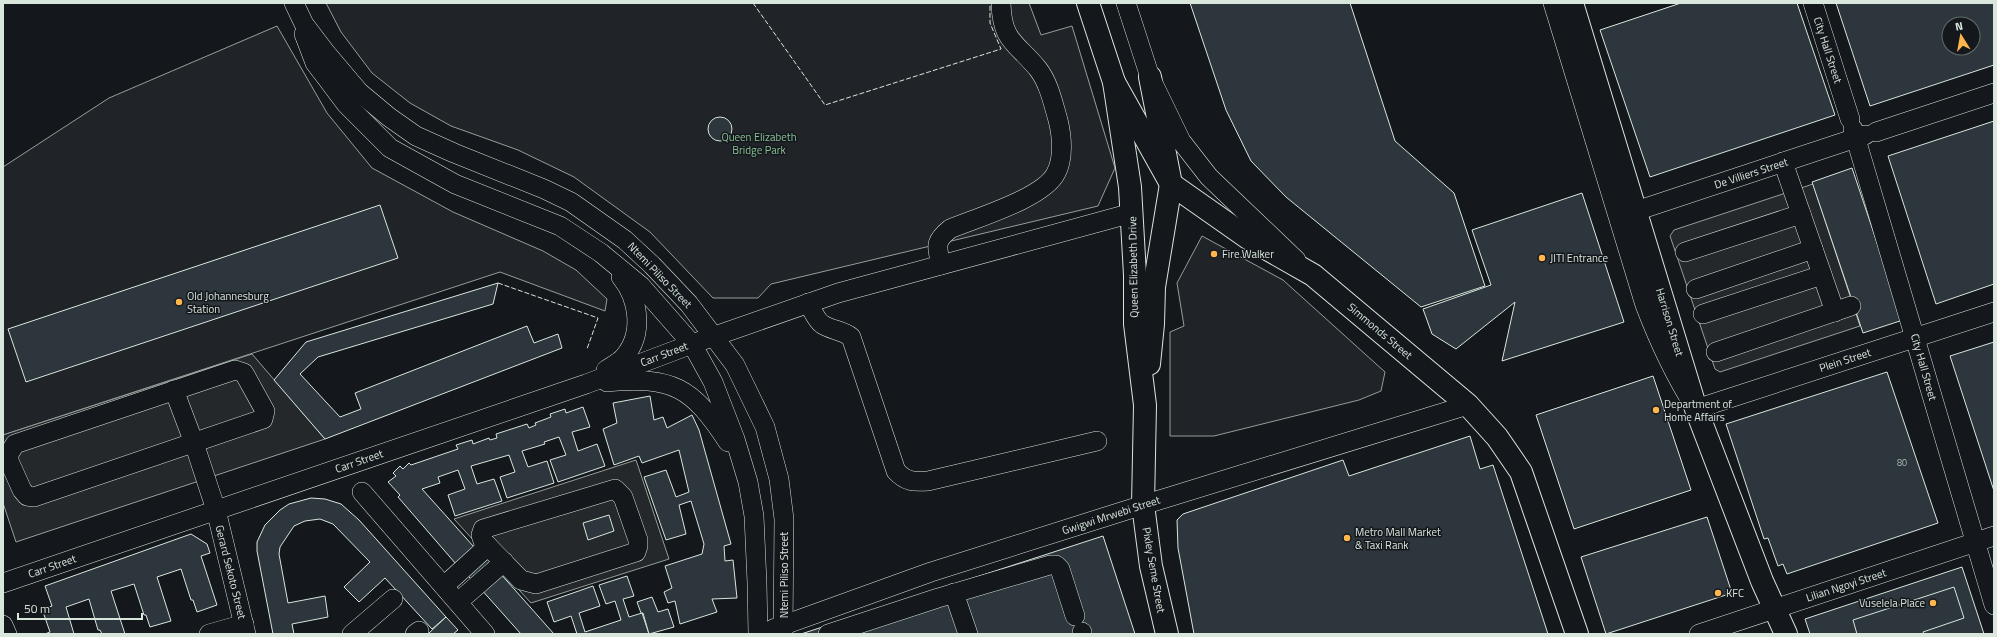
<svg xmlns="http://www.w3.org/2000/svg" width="1997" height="637" viewBox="0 0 1997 637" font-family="'Titillium Web',sans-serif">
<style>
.green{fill:#202428;stroke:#939e99}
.parking{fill:#24282b;stroke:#939e99}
.building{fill:#2c363c;stroke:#d8e6dc;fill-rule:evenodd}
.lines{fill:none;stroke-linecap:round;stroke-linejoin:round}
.minor-casing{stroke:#d8e6dc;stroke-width:20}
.major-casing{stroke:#d8e6dc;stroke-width:24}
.minor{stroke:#14181c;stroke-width:19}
.major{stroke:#14181c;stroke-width:22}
.fence{stroke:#d8e6dc;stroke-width:1;stroke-dasharray:5 2;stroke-linecap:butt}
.poi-dot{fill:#ffb74d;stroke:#14181c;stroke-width:1.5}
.labels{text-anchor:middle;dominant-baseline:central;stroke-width:3;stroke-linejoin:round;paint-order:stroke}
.number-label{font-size:9px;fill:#adbab4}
.street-label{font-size:11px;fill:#d8e6dc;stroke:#14181c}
.park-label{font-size:11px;fill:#8ac095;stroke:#14181c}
.poi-label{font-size:11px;fill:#d8e6dc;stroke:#14181c;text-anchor:start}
</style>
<rect width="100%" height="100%" fill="#14181c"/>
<g class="green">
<polygon points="326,3 1029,3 1041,35 1072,26 1115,168 1098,206 771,284 758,298 713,298 650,232 574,177 518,150 451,126 410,103 372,73 341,32"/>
<polygon points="277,26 327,113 372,168 453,212 543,251 576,270 607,299 605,311 500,272 3,435 3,167 109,98"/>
<polygon points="1202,236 1283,280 1385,372 1381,391 1359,400 1214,436 1170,436 1170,332 1184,326 1177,283"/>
</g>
<g class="parking">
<polygon points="1813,184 1860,326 1720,372 1715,369 1670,236 1674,230"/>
<polygon points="252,354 325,439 16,542 3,503 3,435"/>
<polygon points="636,460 669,559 531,603 454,519"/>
</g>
<g class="building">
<polygon points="1190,3 1350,3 1395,141 1454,193 1485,286 1421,307 1286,197 1251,161 1226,110"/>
<polygon points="1681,3 1797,3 1835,115 1650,177 1600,30"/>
<path d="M1836,3H1994V65L1870,106ZM1949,24H1973V48H1949Z"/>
<circle cx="720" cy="129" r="12"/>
<polygon points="1994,121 1994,284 1936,304 1888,156"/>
<polygon points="1852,168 1903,320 1863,333 1812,182"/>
<polygon points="1582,193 1624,322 1502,361 1515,302 1456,349 1432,334 1423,309 1491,285 1472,230"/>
<polygon points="380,205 398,258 26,382 8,329"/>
<polygon points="498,283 493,304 318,357 300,374 340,417 361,409 355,393 527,326 534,343 558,334 562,348 325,439 274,380 306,342"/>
<polygon points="1994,342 1994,491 1950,356"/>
<polygon points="1887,372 1938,523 1787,574 1783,564 1778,566 1768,538 1764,539 1726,424"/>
<polygon points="1653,376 1691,490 1574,529 1536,415"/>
<polygon points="650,396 654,420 663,417 667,428 692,415 699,430 731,544 724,546 725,561 733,560 737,598 712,599 717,612 680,624 675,601 668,603 664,592 672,588 665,566 702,554 704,544 691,501 679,505 686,534 666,540 644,477 666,470 676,497 689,492 679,450 642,463 639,456 614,465 603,429 617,423 613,403"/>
<polygon points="583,407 590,427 572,432 578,451 597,444 605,466 558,482 550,460 566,455 559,437 544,442 545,444 522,451 528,467 547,461 554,483 507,498 500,477 515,472 509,455 471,466 477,484 494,479 502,501 455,516 448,495 465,489 458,470 438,477 440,483 422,489 474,547 456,564 398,497 400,495 388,482 396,476 393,473 400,466 403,469 409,463 411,465 458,449 456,445 472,440 473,444 489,438 490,440 497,438 496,434 527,424 529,428 536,425 535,423 551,417 550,414 565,409 566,413"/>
<polygon points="1470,436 1480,469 1493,465 1548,634 1194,634 1178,548 1177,520 1183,514 1343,460 1349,476"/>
<polygon points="311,498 325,499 341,504 359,520 446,617 432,629 385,578 359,602 344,587 370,562 333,524 320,519 305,521 294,526 280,547 279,554 288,603 325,596 328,617 292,624 294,634 273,634 257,551 257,542 265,525 280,510 289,504"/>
<polygon points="609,515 614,531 588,540 583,523"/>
<polygon points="1707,517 1732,593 1606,634 1581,557"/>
<polygon points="191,534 207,544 210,553 201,556 217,605 197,612 193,600 191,600 181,569 157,577 171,621 150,627 146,615 144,615 134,584 111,591 125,634 102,634 100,630 98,630 89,599 66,607 74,634 45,634 50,632 42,609 52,606 45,586"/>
<polygon points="1103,536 1135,634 801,634"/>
<polygon points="486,554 492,560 471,579 465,573"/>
<polygon points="1962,567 1984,634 1810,634 1805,619"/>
<polygon points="499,572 554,634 521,634 480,588"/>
<polygon points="627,576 634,596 623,599 629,617 642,613 649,634 577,634 571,616 554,622 547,602 593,586 600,606 579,613 585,632 621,620 615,601 606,604 599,585"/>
<polygon points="1954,587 1964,618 1923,632 1924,634 1857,634 1853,620"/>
<polygon points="652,597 658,612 668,609 674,627 649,634 643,613 641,613 637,602"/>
<polygon points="446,617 458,630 453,634 430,634 429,633"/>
</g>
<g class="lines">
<defs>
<g id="minor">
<polyline points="294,3 304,24 326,53 359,92 389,117 416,136 454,153 544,189 571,202 625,240 652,265 689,304 735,365 765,427 779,479 784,519 783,634"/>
<polyline points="1126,3 1150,77 1181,141 1209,177 1296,260"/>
<path d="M1553,3L1645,305C1659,342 1675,376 1696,409L1994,312"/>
<polyline points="1813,3 1850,119"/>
<polyline points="304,34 315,63 328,80 346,104 390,148 455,184 560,226 601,253 641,286 692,344 713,382 735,439 748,482 754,516 757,583 758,634"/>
<polyline points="1853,129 1994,605"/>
<polyline points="1876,132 1994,93"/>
<polyline points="1783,162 1835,312"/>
<polyline points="1636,211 1865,135"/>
<polyline points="1685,252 1801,214"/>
<path d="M941,265C937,246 934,242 950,229C976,218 1044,198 1056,173C1064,158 1062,136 1058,120C1053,103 1049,83 1038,69C1016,42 1002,42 1001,3"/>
<polyline points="1696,289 1813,249"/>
<path d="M808,303C812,309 816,320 822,324C830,330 842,330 851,337L896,471C906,482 914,482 928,481L1097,441"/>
<polyline points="1703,314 1822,275"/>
<polyline points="1716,352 1851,306"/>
<polygon points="235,370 244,373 265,411 263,419 34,497 27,496 22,490 9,461 9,454 15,444"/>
<path d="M606,370C612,366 620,362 624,357C644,334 639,299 621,277"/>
<path d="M607,382C673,376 692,387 728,442"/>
<polyline points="174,390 194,443 216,510 246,634"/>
<polygon points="615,489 623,497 638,540 638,546 636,552 536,584 521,580 483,541 481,535 483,529"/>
<polyline points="362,492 485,634"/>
<polyline points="3,583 586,384 692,344 838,293 1132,213"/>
<polyline points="444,586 488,546"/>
<polyline points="954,593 968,634"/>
<polyline points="458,602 504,562"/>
<polyline points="3,625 7,634"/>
<polyline points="773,629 931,572 1143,505 1468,405"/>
<polyline points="1082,632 1082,634"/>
<polyline points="209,634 244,624"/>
<polyline points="352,634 393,599"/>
<polyline points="415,634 419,631"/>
<polyline points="828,634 938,598 1050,565 1056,565 1060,569 1075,616"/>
<polyline points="1699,634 1994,536"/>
</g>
<g id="major">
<polyline points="1088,3 1114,82 1130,187 1135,275 1135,324 1145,405 1143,505 1151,566 1167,634"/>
<polyline points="1572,3 1696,409 1762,581 1786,634"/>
<polyline points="1114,82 1171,184 1248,238 1313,275 1468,405 1497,437 1521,472 1577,634"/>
<polyline points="1149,364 1153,324 1154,287 1171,184 1150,77"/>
</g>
</defs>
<use href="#minor" class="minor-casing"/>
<use href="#major" class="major-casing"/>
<use href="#minor" class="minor"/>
<use href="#major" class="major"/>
<g class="fence">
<polyline points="753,3 825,105 1001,49 990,23 990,3"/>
<polyline points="498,283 598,318 587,349"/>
</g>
</g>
<g class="poi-dot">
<circle cx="1214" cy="254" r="4"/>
<circle cx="1542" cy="258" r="4"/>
<circle cx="179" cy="302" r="4"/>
<circle cx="1656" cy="410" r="4"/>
<circle cx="1347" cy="538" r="4"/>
<circle cx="1718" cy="593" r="4"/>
<circle cx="1933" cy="603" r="4"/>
</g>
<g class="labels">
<g class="number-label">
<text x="1902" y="462">80</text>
</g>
<g class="street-label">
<text transform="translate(1828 50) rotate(72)">City Hall Street</text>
<text transform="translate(1751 173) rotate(-18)">De Villiers Street</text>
<text transform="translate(1133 267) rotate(-91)">Queen Elizabeth Drive</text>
<text transform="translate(660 275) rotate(46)">Ntemi Piliso Street</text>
<text transform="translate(1670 322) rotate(73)">Harrison Street</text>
<text transform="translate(1380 331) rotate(40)">Simmonds Street</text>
<text transform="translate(664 354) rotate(-21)">Carr Street</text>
<text transform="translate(1845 360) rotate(-18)">Plein Street</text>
<text transform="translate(1924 367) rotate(74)">City Hall Street</text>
<text transform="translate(359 461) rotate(-19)">Carr Street</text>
<text transform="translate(1111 515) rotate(-18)">Gwigwi Mrwebi Street</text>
<text transform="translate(52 566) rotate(-19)">Carr Street</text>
<text transform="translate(1154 570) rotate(80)">Pixley Seme Street</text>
<text transform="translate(231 572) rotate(76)">Gerard Sekoto Street</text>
<text transform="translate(784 575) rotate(-90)">Ntemi Piliso Street</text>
<text transform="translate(1846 585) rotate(-18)">Lilian Ngoyi Street</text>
</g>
<g class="park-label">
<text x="759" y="137">Queen Elizabeth<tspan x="759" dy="13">Bridge Park</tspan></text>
</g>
<g class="poi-label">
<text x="1222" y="254">Fire Walker</text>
<text x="1550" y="258">JITI Entrance</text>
<text x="187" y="296">Old Johannesburg<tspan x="187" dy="13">Station</tspan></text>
<text x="1664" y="404">Department of<tspan x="1664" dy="13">Home Affairs</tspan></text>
<text x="1355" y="532">Metro Mall Market<tspan x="1355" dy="13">&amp; Taxi Rank</tspan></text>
<text x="1726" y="593">KFC</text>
<text x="1925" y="603" text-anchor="end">Vuselela Place</text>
</g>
</g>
<rect width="1997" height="637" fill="none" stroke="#d8e6dc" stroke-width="8"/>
<g transform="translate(1961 36) rotate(349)"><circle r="19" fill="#14181c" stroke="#626a69"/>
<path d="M0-3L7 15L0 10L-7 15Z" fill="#ffb74d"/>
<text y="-6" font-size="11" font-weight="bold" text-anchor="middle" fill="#d8e6dc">N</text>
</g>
<path d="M18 613v6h124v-6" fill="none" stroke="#d8e6dc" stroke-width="2"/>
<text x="24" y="613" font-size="12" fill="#d8e6dc" stroke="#14181c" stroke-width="3" paint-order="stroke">50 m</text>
</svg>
